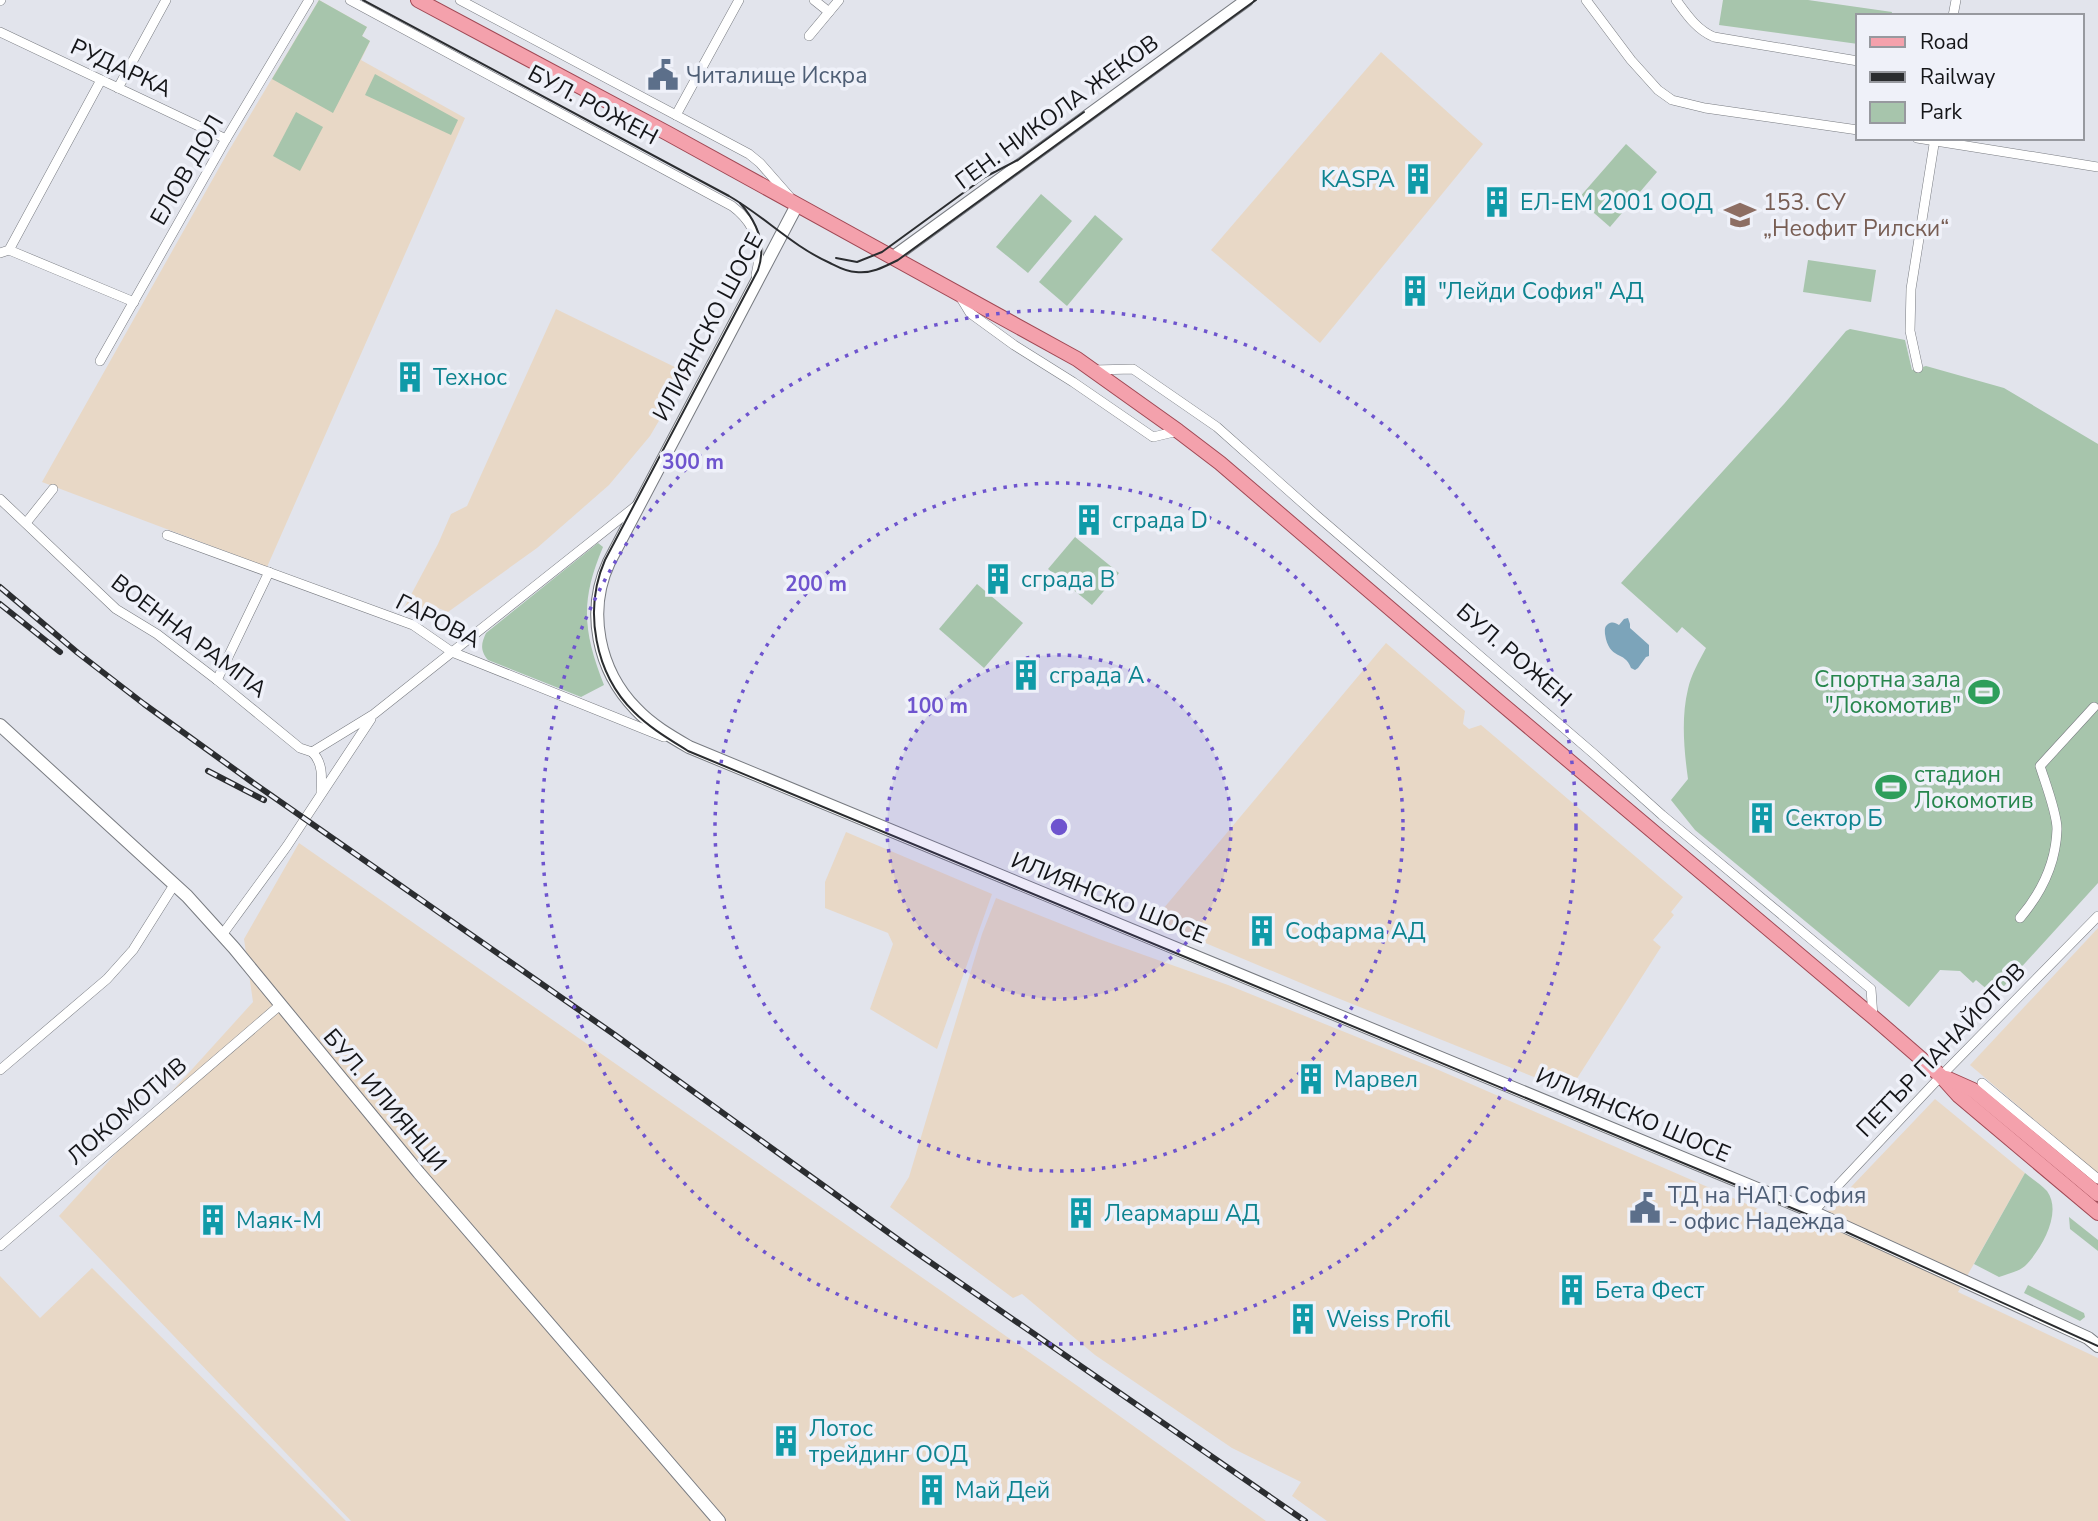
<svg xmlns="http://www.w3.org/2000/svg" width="2098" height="1521" viewBox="0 0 2098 1521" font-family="'Nunito Sans',sans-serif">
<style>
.industrial{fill:#e8d8c6}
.green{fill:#a7c5ac}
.water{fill:#7ca4ba}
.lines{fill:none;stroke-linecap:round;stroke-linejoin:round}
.street-casing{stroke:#787b81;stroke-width:10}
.secondary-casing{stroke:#787b81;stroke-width:14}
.primary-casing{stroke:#a04854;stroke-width:16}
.street{stroke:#fff;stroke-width:9}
.secondary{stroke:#fff;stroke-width:12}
.primary{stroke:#f4a1ac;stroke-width:14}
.tram{stroke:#2b2d30;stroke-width:2}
.rail-casing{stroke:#2b2d30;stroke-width:6}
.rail{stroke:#eff1f9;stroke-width:3.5;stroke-dasharray:10;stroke-linecap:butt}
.ring{fill:none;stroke:#6e54ce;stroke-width:3.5;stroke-dasharray:3.5 7}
.labels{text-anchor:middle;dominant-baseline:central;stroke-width:7;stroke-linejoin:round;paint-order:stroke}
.street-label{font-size:23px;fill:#141518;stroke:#eff1f9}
.service-label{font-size:23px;fill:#4e5e75;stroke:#eff1f9;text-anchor:start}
.culture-label{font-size:23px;fill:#0d838f;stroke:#eff1f9;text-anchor:start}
.education-label{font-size:23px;fill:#785e54;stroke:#eff1f9;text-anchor:start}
.leisure-label{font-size:23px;fill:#27864d;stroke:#eff1f9;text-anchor:end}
.centre{fill:#6e54ce;stroke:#eff1f9;stroke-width:3.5}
.ring-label{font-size:21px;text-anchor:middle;font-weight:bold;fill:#6e54ce;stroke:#eff1f9;stroke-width:7;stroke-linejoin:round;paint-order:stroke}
</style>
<rect width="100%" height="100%" fill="#e2e4ec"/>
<g class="industrial">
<polygon points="319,0 367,27 362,36 370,41 361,60 465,118 267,567 42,482 228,152"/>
<polygon points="1381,52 1483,144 1320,343 1211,250"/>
<polygon points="556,309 687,373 650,436 609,485 537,548 448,612 438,608 434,619 404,608 438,544 451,514 467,506"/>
<polygon points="1386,643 1465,711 1463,724 1469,729 1481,725 1683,897 1671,912 1674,915 1653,940 1661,947 1569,1091 1320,991 1153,921"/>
<polygon points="846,832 992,894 937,1049 870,1009 893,944 888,933 825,908 825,882"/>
<polygon points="299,843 1079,1387 1266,1521 351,1521 59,1216 253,1002 244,939"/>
<polygon points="996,898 1099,939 1228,985 1434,1068 1809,1231 1935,1099 2025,1173 1958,1292 2098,1358 2098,1521 1327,1521 1292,1496 1301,1482 1232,1448 1095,1355 1022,1294 1013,1298 890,1207 909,1177 982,934"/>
<polygon points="2098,928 2098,1174 1970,1065"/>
<polygon points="92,1268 346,1521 0,1521 0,1276 40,1318"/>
</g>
<g class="green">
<polygon points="319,0 367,27 362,36 370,41 333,113 272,79"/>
<polygon points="1723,0 1808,0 1892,12 1891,16 1858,16 1858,44 1719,25"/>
<polygon points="375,74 458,120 451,135 365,95"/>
<polygon points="296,112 323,127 300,171 273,156"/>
<polygon points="1626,144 1657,172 1610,227 1578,199"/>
<polygon points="1041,194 1072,221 1028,273 996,247"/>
<polygon points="1095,215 1123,239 1067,306 1039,282"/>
<polygon points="1808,260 1876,270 1871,302 1803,292"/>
<path d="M1850,329L1905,340L1912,370L1926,366L2004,388L2098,444V883L1995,996L1976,980L1973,983L1960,971L1940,970L1909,1007L1695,830L1671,800L1688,779C1684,750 1681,718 1688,689C1691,675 1699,661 1706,648L1682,627L1677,633L1621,583L1784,404L1846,331Z"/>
<polygon points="1075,537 1119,573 1092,605 1048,569"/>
<path d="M598,543L603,547C580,601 583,631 604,685L581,697L488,660C480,650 481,644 486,633Z"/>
<polygon points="977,584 1023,623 984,668 939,629"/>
<path d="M2025,1173C2032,1179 2041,1184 2047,1191C2063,1213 2041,1250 2025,1266C2018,1272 2007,1274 1999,1277L1974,1264Z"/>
<polygon points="2069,1217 2098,1240 2098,1251 2070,1229"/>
<polygon points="2028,1285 2084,1313 2085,1317 2080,1321 2024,1293"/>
</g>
<path class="water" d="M1628,618L1630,624V628L1649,645V656L1646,657L1638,668L1635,670L1631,668C1625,650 1609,661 1605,634C1605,630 1604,627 1608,624C1613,621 1615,623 1619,625L1624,619Z"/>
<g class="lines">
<defs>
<g id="street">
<path d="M350,0L732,206C755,223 763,247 756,275"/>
<polyline points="460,0 749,154 760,163 789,196"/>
<polyline points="814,0 829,12"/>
<polyline points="1586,0 1631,60 1658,90 1672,100 1705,108 1858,130"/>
<path d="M1676,0C1687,15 1697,30 1714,37L1858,61"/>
<polyline points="0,1 1,0"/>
<polyline points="1953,16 1956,0"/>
<polyline points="0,32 226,139"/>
<polyline points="809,36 839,0"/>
<polyline points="118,88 166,0"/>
<polyline points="676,115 739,0"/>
<polyline points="1917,138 2098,167"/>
<polyline points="9,250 134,302"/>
<polyline points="0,253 9,250 101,80"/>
<polyline points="959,295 970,313 1014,345 1073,382 1153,437 1178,431"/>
<polyline points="100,361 226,139 309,0"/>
<polyline points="1918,368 1910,331 1911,289 1935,138"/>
<polyline points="1094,370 1133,369 1217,427 1316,515 1594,754 1662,815 1871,989 1873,1017"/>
<polyline points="0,499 116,609 157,634 217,680 300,748 312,752 374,714 636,506"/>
<polyline points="26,523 53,489"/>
<polyline points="167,535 413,625 452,652 664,737"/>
<polyline points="217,680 269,572"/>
<path d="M312,752C323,762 322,778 321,792"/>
<path d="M2020,918C2042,892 2056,864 2057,829C2057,813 2045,782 2040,766L2094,707"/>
<polyline points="222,935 287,846 371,719"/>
<polyline points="0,1070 107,979 133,950 174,885"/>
<polyline points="1982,1083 2098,1179"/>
<polyline points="1813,1212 1941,1076 2098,916"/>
<polyline points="0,1246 279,1006"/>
</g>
<g id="secondary">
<path d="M797,205L609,562C586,611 598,670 636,709C651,725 670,736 689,747L1813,1212L2088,1338L2098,1346"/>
<polyline points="892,258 1247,0"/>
<polyline points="0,725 187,896 234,948 419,1173 719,1521"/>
</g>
<g id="primary">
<polyline points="418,0 667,133 1077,359 1178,431 1220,463 1497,700 1873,1017 1941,1076 1959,1096 2098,1213"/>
<polyline points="1946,1078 1973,1090 2098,1194"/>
</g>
</defs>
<use href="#street" class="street-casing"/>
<use href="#secondary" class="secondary-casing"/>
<use href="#primary" class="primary-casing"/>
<use href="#street" class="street"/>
<use href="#secondary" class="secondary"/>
<use href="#primary" class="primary"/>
<g class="tram">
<path d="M363,0L729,196C764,216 792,246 830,263C838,267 847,272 856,272C871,274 884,267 898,260L1256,0"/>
<path d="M740,203C757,222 767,244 758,270L605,560C583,610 595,674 634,712C650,728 669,739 688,751L1811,1216L2098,1346"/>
<polyline points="836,258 857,262 882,252 985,177 1018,160 1084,112"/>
</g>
<defs>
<g id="rail">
<polyline points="0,587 78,653 144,704 252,782 615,1035 914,1251 1305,1521"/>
<polyline points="0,604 60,652"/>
<polyline points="208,771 264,800"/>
</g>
</defs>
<use href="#rail" class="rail-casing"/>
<use href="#rail" class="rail"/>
</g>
<circle cx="1059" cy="827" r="172" fill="#6e54ce" fill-opacity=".12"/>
<g class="ring">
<circle cx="1059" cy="827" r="172"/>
<circle cx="1059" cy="827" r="344"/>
<circle cx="1059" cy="827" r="517"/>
</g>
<defs>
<symbol id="civic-bare" viewBox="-9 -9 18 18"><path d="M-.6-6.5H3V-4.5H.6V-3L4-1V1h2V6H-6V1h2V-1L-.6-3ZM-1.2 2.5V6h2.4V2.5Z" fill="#5c6f8a" stroke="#eff1f9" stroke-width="2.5" paint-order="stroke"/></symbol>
<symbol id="building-bare" viewBox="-9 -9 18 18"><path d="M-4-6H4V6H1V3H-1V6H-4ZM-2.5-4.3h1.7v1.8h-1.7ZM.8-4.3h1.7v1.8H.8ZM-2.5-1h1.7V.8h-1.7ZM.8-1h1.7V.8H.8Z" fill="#0f9aa8" stroke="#eff1f9" stroke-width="2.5" paint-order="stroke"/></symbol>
<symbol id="school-bare" viewBox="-9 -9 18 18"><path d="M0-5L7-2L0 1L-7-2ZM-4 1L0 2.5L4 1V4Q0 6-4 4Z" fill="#8d6e63" stroke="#eff1f9" stroke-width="2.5" paint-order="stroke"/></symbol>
<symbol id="stadium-bare" viewBox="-9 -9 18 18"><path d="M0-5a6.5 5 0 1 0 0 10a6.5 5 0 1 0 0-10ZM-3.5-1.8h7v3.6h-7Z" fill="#2e9e5b" stroke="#eff1f9" stroke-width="2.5" paint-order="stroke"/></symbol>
</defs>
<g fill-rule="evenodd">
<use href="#civic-bare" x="641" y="53" width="44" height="44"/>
<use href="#building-bare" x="1396" y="157" width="44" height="44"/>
<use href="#building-bare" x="1475" y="180" width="44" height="44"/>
<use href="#school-bare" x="1718" y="193" width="44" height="44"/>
<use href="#building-bare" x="1393" y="269" width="44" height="44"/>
<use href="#building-bare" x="388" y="355" width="44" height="44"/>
<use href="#building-bare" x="1067" y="498" width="44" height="44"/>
<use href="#building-bare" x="976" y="557" width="44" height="44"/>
<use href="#building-bare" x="1004" y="653" width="44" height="44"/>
<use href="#stadium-bare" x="1962" y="670" width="44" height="44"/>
<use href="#stadium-bare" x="1869" y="765" width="44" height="44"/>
<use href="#building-bare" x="1740" y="796" width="44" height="44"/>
<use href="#building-bare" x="1240" y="909" width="44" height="44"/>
<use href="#building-bare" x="1289" y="1057" width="44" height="44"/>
<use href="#civic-bare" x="1623" y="1186" width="44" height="44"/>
<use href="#building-bare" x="1059" y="1191" width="44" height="44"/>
<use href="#building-bare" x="191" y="1198" width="44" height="44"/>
<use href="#building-bare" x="1550" y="1268" width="44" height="44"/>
<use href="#building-bare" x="1281" y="1297" width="44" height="44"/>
<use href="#building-bare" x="764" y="1419" width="44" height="44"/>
<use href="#building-bare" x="910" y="1468" width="44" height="44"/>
</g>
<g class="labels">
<g class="street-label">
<text transform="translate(121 68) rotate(25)">РУДАРКА</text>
<text transform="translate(593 105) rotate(28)">БУЛ. РОЖЕН</text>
<text transform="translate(1057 112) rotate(-36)">ГЕН. НИКОЛА ЖЕКОВ</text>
<text transform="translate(187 170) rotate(-60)">ЕЛОВ ДОЛ</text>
<text transform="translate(708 327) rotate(-62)">ИЛИЯНСКО ШОСЕ</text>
<text transform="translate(438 621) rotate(27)">ГАРОВА</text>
<text transform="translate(189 636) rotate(37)">ВОЕННА РАМПА</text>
<text transform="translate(1514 655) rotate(41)">БУЛ. РОЖЕН</text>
<text transform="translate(1109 898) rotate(22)">ИЛИЯНСКО ШОСЕ</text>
<text transform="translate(1941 1050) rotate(-46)">ПЕТЪР ПАНАЙОТОВ</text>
<text transform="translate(385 1100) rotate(50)">БУЛ. ИЛИЯНЦИ</text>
<text transform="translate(127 1111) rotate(-41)">ЛОКОМОТИВ</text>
<text transform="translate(1633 1115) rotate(23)">ИЛИЯНСКО ШОСЕ</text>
</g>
<g class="service-label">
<text x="686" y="75">Читалище Искра</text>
<text x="1668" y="1195">ТД на НАП София<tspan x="1668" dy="26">- офис Надежда</tspan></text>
</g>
<g class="culture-label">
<text x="1395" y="179" text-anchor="end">KASPA</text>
<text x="1520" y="202">ЕЛ-ЕМ 2001 ООД</text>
<text x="1438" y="291">"Лейди София" АД</text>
<text x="433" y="377">Технос</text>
<text x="1112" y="520">сграда D</text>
<text x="1021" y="579">сграда В</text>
<text x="1049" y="675">сграда А</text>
<text x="1785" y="818">Сектор Б</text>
<text x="1285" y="931">Софарма АД</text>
<text x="1334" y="1079">Марвел</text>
<text x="1104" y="1213">Леармарш АД</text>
<text x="236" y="1220">Маяк-М</text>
<text x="1595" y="1290">Бета Фест</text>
<text x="1326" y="1319">Weiss Profil</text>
<text x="809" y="1428">Лотос<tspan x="809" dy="26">трейдинг ООД</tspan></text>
<text x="955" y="1490">Май Дей</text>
</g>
<g class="education-label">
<text x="1763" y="202">153. СУ<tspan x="1763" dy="26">„Неофит Рилски“</tspan></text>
</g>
<g class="leisure-label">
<text x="1961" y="679">Спортна зала<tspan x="1961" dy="26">"Локомотив"</tspan></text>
<text x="1914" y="774" text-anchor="start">стадион<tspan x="1914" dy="26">Локомотив</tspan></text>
</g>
</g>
<circle cx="1059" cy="827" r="10" class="centre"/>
<g class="ring-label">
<text x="693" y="469">300 m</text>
<text x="816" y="591">200 m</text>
<text x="937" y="713">100 m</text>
</g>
<rect x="1856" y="14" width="228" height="126" fill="#eff1f9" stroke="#97999f" stroke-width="2"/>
<rect x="1870" y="37" width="35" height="10" fill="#f4a1ac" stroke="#97999f" stroke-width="2"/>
<text x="1920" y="49" font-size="21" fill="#141518">Road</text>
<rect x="1870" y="72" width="35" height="10" fill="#2b2d30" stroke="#97999f" stroke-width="2"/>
<text x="1920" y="84" font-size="21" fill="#141518">Railway</text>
<rect x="1870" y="102" width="35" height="21" fill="#a7c5ac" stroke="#97999f" stroke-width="2"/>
<text x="1920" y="119" font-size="21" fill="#141518">Park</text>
</svg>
